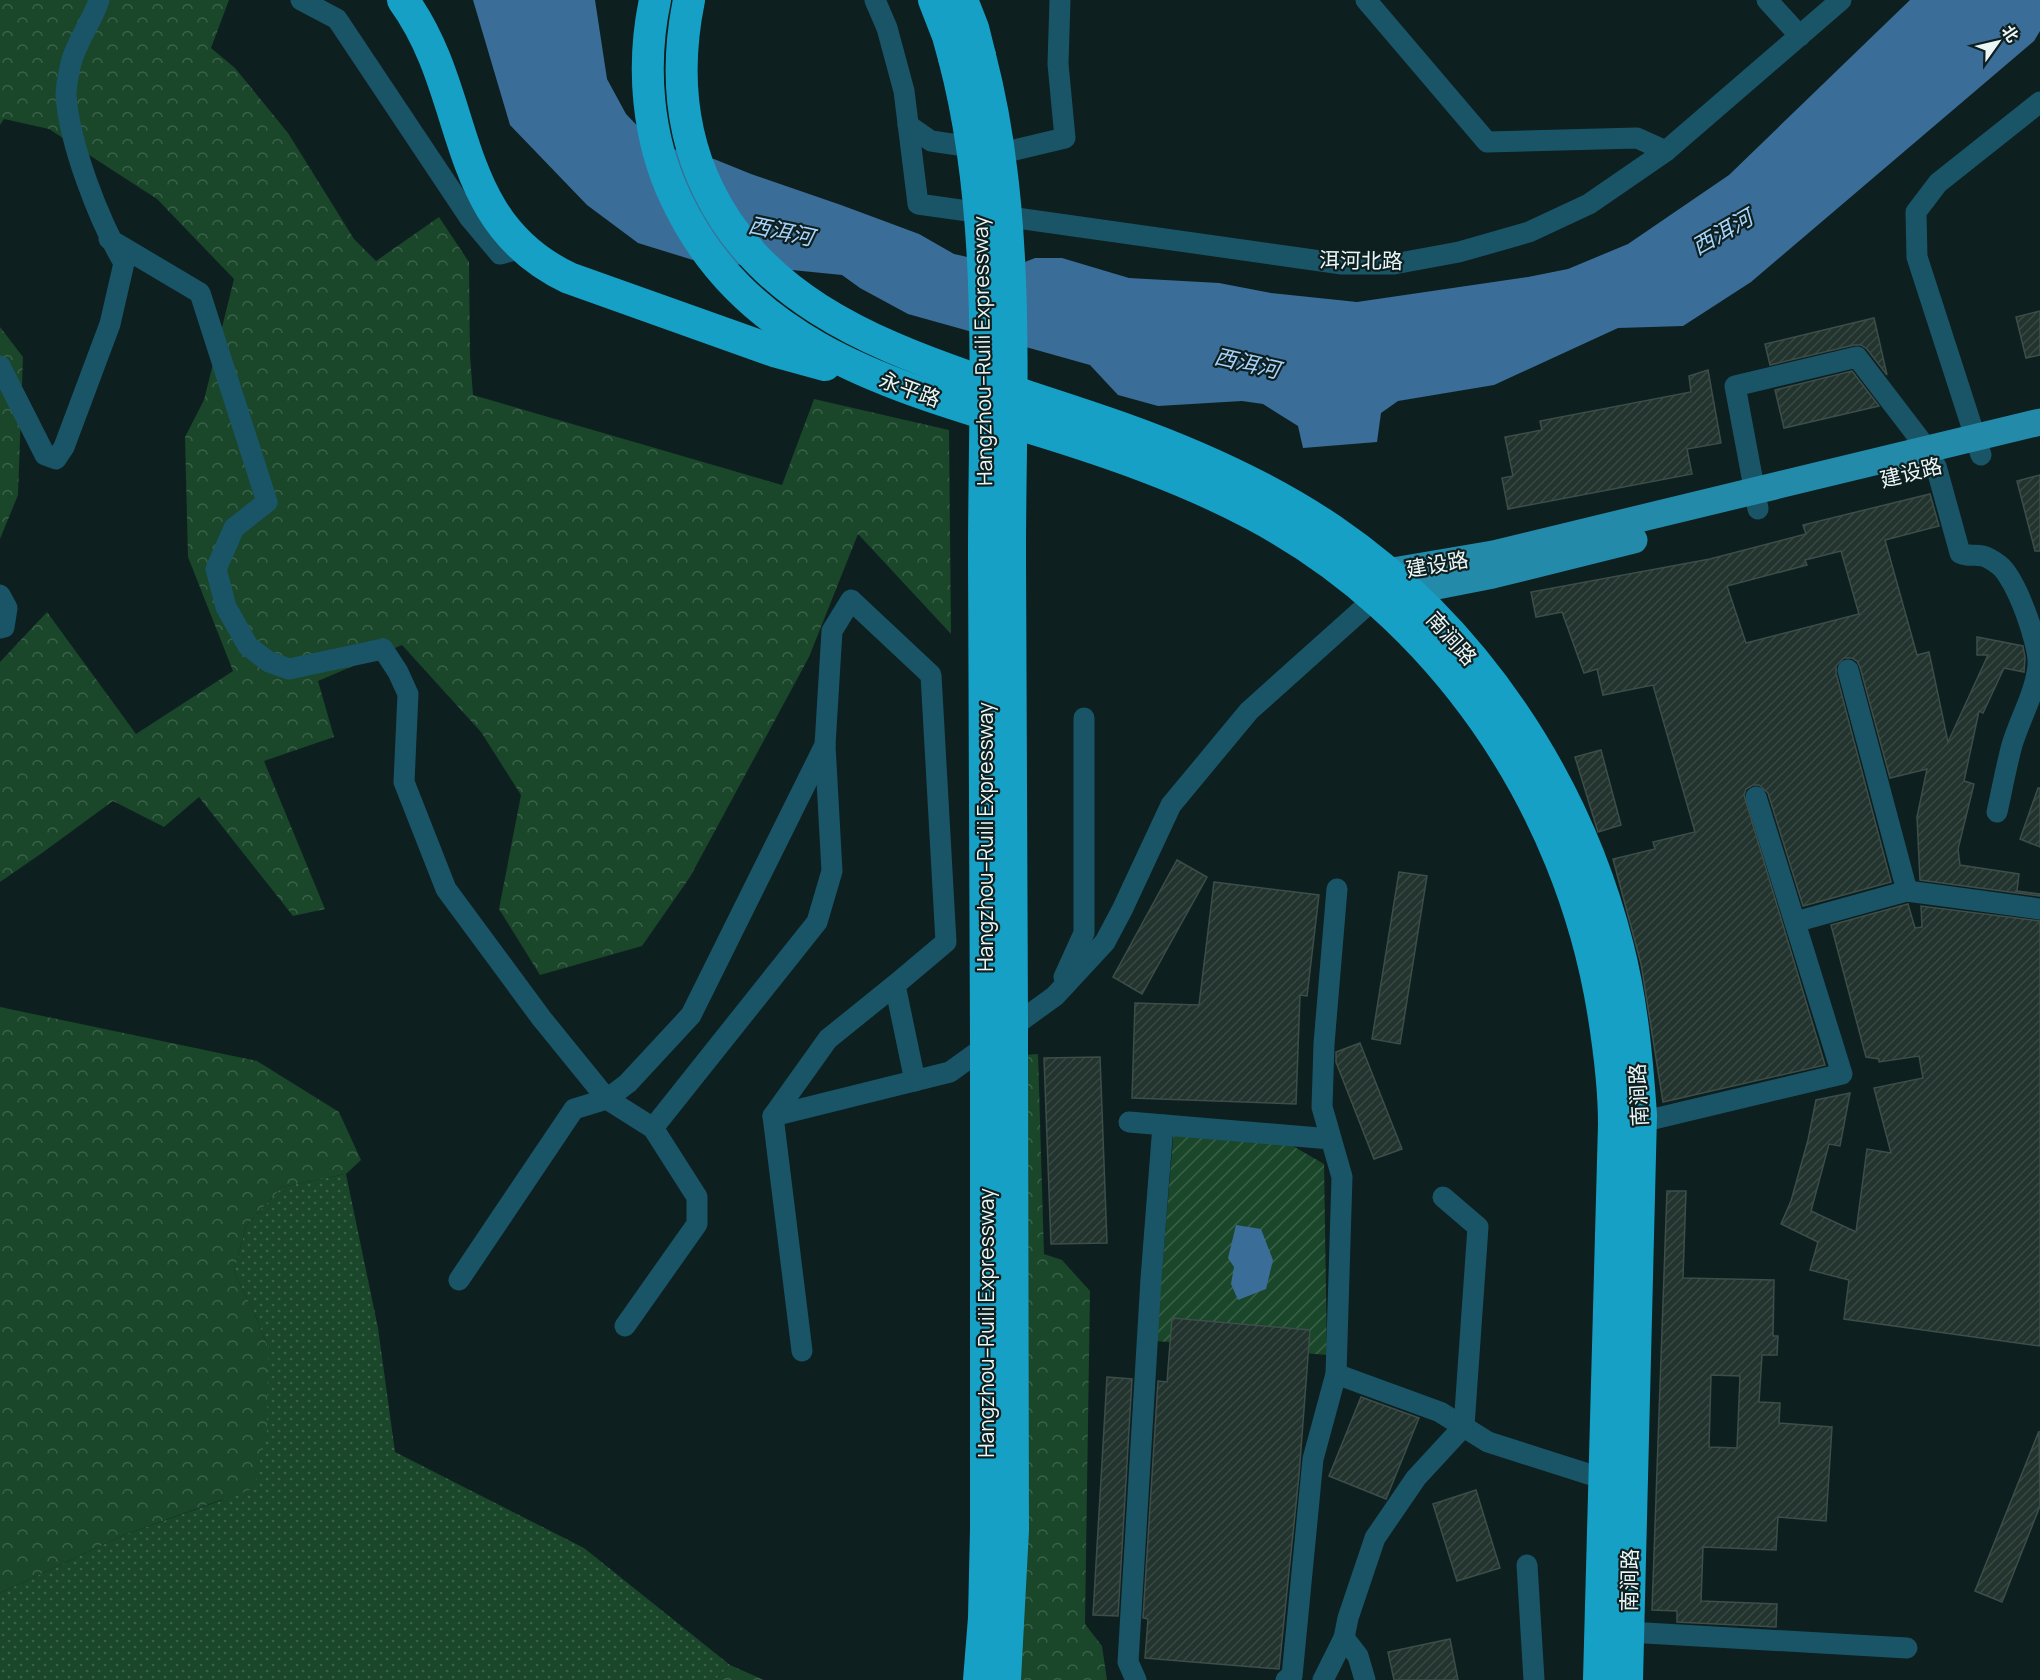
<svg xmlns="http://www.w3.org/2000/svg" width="2040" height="1680" viewBox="0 0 2040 1680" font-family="Manrope,'Noto Sans SC',sans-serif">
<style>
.grass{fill:url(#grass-dots)}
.forest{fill:url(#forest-crowns)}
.garden{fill:url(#garden-furrows)}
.water{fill:#3a6e98}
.building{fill:url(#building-hatch);stroke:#3d4e49;stroke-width:1.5;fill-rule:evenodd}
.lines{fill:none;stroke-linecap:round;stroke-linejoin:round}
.minor{stroke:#195567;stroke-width:21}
.major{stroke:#238ba9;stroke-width:27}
.highway{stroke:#16a0c5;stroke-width:32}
.highway-bridge{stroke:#16a0c5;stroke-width:32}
.labels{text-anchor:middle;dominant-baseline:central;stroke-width:4.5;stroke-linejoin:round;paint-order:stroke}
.street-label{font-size:21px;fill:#ebf6f7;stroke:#0e1f20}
.water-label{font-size:22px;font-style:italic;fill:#a8d3fa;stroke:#0e1f20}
</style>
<defs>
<pattern id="grass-dots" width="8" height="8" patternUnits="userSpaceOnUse" patternTransform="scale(1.5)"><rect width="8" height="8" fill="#1a462a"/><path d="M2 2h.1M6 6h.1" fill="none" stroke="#3b614a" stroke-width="1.8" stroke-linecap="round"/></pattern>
<pattern id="forest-crowns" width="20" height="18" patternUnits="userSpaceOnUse" patternTransform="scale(1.5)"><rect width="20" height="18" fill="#1a462a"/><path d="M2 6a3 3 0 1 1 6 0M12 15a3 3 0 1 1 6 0" fill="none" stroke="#3b614a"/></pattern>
<pattern id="garden-furrows" width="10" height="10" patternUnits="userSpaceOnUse" patternTransform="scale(1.5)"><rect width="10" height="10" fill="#1a462a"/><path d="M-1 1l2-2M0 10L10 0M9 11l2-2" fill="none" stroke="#3b614a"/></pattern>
<pattern id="building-hatch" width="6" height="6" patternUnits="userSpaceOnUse" patternTransform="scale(1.5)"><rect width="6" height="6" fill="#23342f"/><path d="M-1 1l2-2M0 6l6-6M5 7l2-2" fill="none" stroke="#384844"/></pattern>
</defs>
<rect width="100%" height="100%" fill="#0e1f20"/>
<polygon class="grass" points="346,1174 378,1328 395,1452 584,1548 730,1665 715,1680 0,1680 0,1593 124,1535 222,1500 268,1347 253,1310 234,1272 246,1226 282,1187"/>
<g class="forest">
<polygon points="0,0 229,0 211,48 235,68 288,133 354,239 376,261 439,217 469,262 470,356 473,395 782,485 814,399 949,430 951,634 858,534 809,657 690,877 642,946 540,975 499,909 521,795 481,732 402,645 318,681 334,737 264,761 325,909 293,916 199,797 164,827 113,801 42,853 0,882 0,662 47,612 136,734 233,671 188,557 185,437 204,400 234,279 157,199 49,129 4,119 0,125"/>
<polygon points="0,327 23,357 18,495 0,539"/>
<polygon points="0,1007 257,1061 339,1112 361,1160 346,1174 282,1187 246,1226 234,1272 253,1310 268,1347 267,1431 254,1488 124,1535 0,1593"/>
<polygon points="1038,1054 1044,1254 1062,1260 1090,1291 1085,1624 1102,1646 1107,1680 1014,1680 1023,1055"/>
<polygon points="730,1665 764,1680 715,1680"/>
</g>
<polygon class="garden" points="1174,1127 1286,1142 1324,1164 1327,1355 1156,1341"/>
<g class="water">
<polygon points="473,0 595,0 607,79 626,114 650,139 700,160 714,159 751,174 841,205 919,234 954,254 1012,267 1035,258 1062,258 1129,278 1219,283 1271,293 1357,302 1528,277 1568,269 1628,244 1729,175 1910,0 2040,0 2040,31 2034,41 1751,282 1683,326 1618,328 1494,385 1398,401 1381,413 1377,442 1303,448 1298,426 1263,404 1242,401 1158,406 1118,395 1090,365 908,314 860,288 842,275 693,260 638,243 587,205 510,125"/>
<polygon points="1236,1225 1261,1229 1273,1260 1266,1289 1238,1300 1231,1284 1234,1267 1228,1258"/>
</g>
<g class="building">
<polygon points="2040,311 2040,355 2026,358 2016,317"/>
<polygon points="1874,318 1887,375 1867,349 1861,345 1854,345 1770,365 1765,344"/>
<polygon points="1708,370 1721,443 1687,449 1692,474 1508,509 1502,478 1513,476 1505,437 1542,430 1540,421 1691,392 1689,376"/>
<polygon points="1852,371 1879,406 1784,428 1775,390"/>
<polygon points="2040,475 2040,551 2035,551 2017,481"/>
<path d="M1930,494L1939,526L1885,540L1917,655L1929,652L1948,742L1988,655H1977V637L2023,646L2025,658L2024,672L2004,668L1983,713L1979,711L1964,781L1974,784L1958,849L1960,865L2019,874L2017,891L2040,894V896L1920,880L1917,817L1927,769L1890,778L1860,667L1857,661L1852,658H1844L1836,666V673L1891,882L1803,906L1768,793L1759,785H1753L1746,789L1744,795L1825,1065L1663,1102L1641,964L1613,859L1655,849L1653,842L1695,832L1653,685L1603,695L1597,669L1584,673L1562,612L1536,617L1531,592L1710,559L1806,534L1803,525ZM1841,551L1859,614L1746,643L1727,586L1807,565L1805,560Z"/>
<polygon points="1601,750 1621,825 1598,832 1575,757"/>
<polygon points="2038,788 2040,788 2040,847 2020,839"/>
<polygon points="1177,860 1207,877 1142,994 1113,977"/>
<polygon points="1399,872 1427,876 1400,1044 1372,1039"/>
<polygon points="1214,882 1319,895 1307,996 1300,995 1296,1104 1132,1098 1135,1003 1199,1005"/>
<polygon points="1908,904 1915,928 1922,927 1921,906 2040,921 2040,1346 1844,1319 1849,1280 1810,1270 1818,1242 1781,1224 1791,1201 1808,1140 1816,1100 1850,1093 1840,1146 1829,1144 1811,1211 1856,1232 1867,1149 1891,1153 1874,1088 1923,1078 1919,1056 1879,1062 1879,1059 1866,1057 1831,925"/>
<polygon points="1360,1043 1402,1149 1374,1159 1336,1062 1336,1052"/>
<polygon points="1100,1057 1107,1243 1051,1244 1044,1058"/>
<path d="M1667,1191H1686L1683,1278L1774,1280L1773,1336H1778L1777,1355H1762L1759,1402L1780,1403L1779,1423L1832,1427L1826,1521L1778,1517L1776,1550L1703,1547L1701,1601L1777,1604L1776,1627L1677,1622V1611L1652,1610ZM1711,1375L1740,1376L1737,1448L1709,1447Z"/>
<polygon points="1172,1318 1310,1330 1299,1475 1279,1669 1145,1658 1148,1619 1143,1618 1158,1381 1167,1382"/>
<polygon points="1107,1377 1132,1379 1118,1616 1093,1615"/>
<polygon points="1361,1397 1419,1418 1386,1499 1329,1476"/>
<polygon points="2039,1431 2040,1506 2002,1602 1975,1591"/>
<polygon points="1476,1490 1500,1568 1457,1581 1433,1504"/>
<polygon points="1450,1639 1458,1680 1394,1680 1388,1652"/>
</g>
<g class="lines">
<g class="minor">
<polyline points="301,0 337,19 469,217 500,254 522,248"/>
<polyline points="875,0 887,28 904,91 918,204 1342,264 1394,264 1459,252 1529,232 1589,204 1666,151 1841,0"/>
<polyline points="1366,0 1487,142 1637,138 1666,151"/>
<polyline points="1767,0 1800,36"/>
<polyline points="908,125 931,141 1006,152 1065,138 1058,64 1060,0"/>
<polyline points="109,239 200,293 267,502 234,528 216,569 226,607 248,646 269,662 289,669 383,649 398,672 408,694 404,782 446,889 542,1019 607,1099 653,1128 697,1197 697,1224 625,1326"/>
<path d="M0,366L45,455L56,459L64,447L110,324L124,263C99,221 69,143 66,95C66,85 69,72 71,63C77,40 92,22 99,0"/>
<polyline points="1981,455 1917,257 1916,212 1938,183 2040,102"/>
<path d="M1936,466L1960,553C1968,557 1974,554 1983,556C1987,557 1995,562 1999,565C2016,578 2040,645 2038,666C2035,694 2020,718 2012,745C2006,767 2002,790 1997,812"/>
<polyline points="1758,509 1735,386 1857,357 1928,450"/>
<polyline points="0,595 7,608 4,627 0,628"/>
<polyline points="1848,670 1907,891"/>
<polyline points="1337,889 1324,1044 1322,1107 1342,1177 1336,1374 1440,1412 1488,1442 1604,1479"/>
<polyline points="1795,922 1907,891 2040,909"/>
<polyline points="1064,977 1084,933 1084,718"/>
<polyline points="773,1116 950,1072 1055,996 1105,942 1122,910 1171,805 1249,711 1375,598"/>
<polyline points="1129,1122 1331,1139"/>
<polyline points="1641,1122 1842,1074 1756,797"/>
<polyline points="653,1128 817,922 832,871 825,745"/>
<polyline points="459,1280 574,1109 607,1099 628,1083 691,1015 825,745 832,631 851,600 931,675 946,942 895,985 915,1081"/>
<polyline points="802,1351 773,1116 828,1039 895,985"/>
<polyline points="1527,1565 1534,1680"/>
<polyline points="1628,1632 1907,1648"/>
<polyline points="1344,1638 1358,1656 1365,1680"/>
<polyline points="1136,1680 1128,1662 1151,1279 1163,1125"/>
<polyline points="1286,1680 1292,1676 1313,1459 1336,1374"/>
<polyline points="1323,1680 1344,1638 1348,1618 1375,1538 1416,1478 1464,1426 1478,1227 1443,1197"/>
</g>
<g class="major">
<polyline points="1380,586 1387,572 1493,554 2040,422"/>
<polyline points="1391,595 1493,575 1634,540"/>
</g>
<g class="highway">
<path d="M403,0C473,96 447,220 569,278L774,351L825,365"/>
<path d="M655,0C641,66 647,138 676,199C746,347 891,385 1034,429C1109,452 1185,478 1254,515C1440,614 1569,803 1603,1011C1609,1048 1614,1087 1614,1124L1599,1680"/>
<path d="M689,0C676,64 679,129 708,189C758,294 865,341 969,377C1019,394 1071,410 1122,428C1195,454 1267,486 1332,530C1474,627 1576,780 1618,947C1632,1002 1637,1058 1641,1115L1627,1680"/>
<polyline points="934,0 948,36 954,58"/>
<polyline points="962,0 973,28 980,56"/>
<polyline points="1010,554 1012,1019"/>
<polyline points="984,556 986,1040"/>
<polyline points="979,1680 984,1618 986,1529 986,1078"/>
<polyline points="1005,1680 1013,1530 1012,1056"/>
</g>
<g class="highway-bridge">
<path d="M980,56C1022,215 1010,391 1010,554"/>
<path d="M954,58C996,217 984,393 984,556"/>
<polyline points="1012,1056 1012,1019"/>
<polyline points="986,1078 986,1040"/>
</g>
</g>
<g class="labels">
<g class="street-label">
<text transform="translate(1361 260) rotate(1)">洱河北路</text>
<text transform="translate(982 351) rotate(-91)">Hangzhou–Ruili Expressway</text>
<text transform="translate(910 389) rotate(20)">永平路</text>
<text transform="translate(1911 472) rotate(-14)">建设路</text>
<text transform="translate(1437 564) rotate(-10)">建设路</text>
<text transform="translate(1452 638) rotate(48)">南涧路</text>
<text transform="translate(985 837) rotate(-90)">Hangzhou–Ruili Expressway</text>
<text transform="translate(1638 1095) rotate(-93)">南涧路</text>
<text transform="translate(986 1323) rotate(-90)">Hangzhou–Ruili Expressway</text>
<text transform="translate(1629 1580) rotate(-89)">南涧路</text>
</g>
<g class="water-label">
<text transform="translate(781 231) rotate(12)">西洱河</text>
<text transform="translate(1722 232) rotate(-30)">西洱河</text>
<text transform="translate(1247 363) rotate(13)">西洱河</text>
</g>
</g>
<g transform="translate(1998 42) rotate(56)" stroke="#0e1f20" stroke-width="4.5" paint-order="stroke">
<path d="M0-4.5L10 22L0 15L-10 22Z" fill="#ebf6f7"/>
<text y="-9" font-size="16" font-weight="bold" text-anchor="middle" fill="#ebf6f7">北</text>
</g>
</svg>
